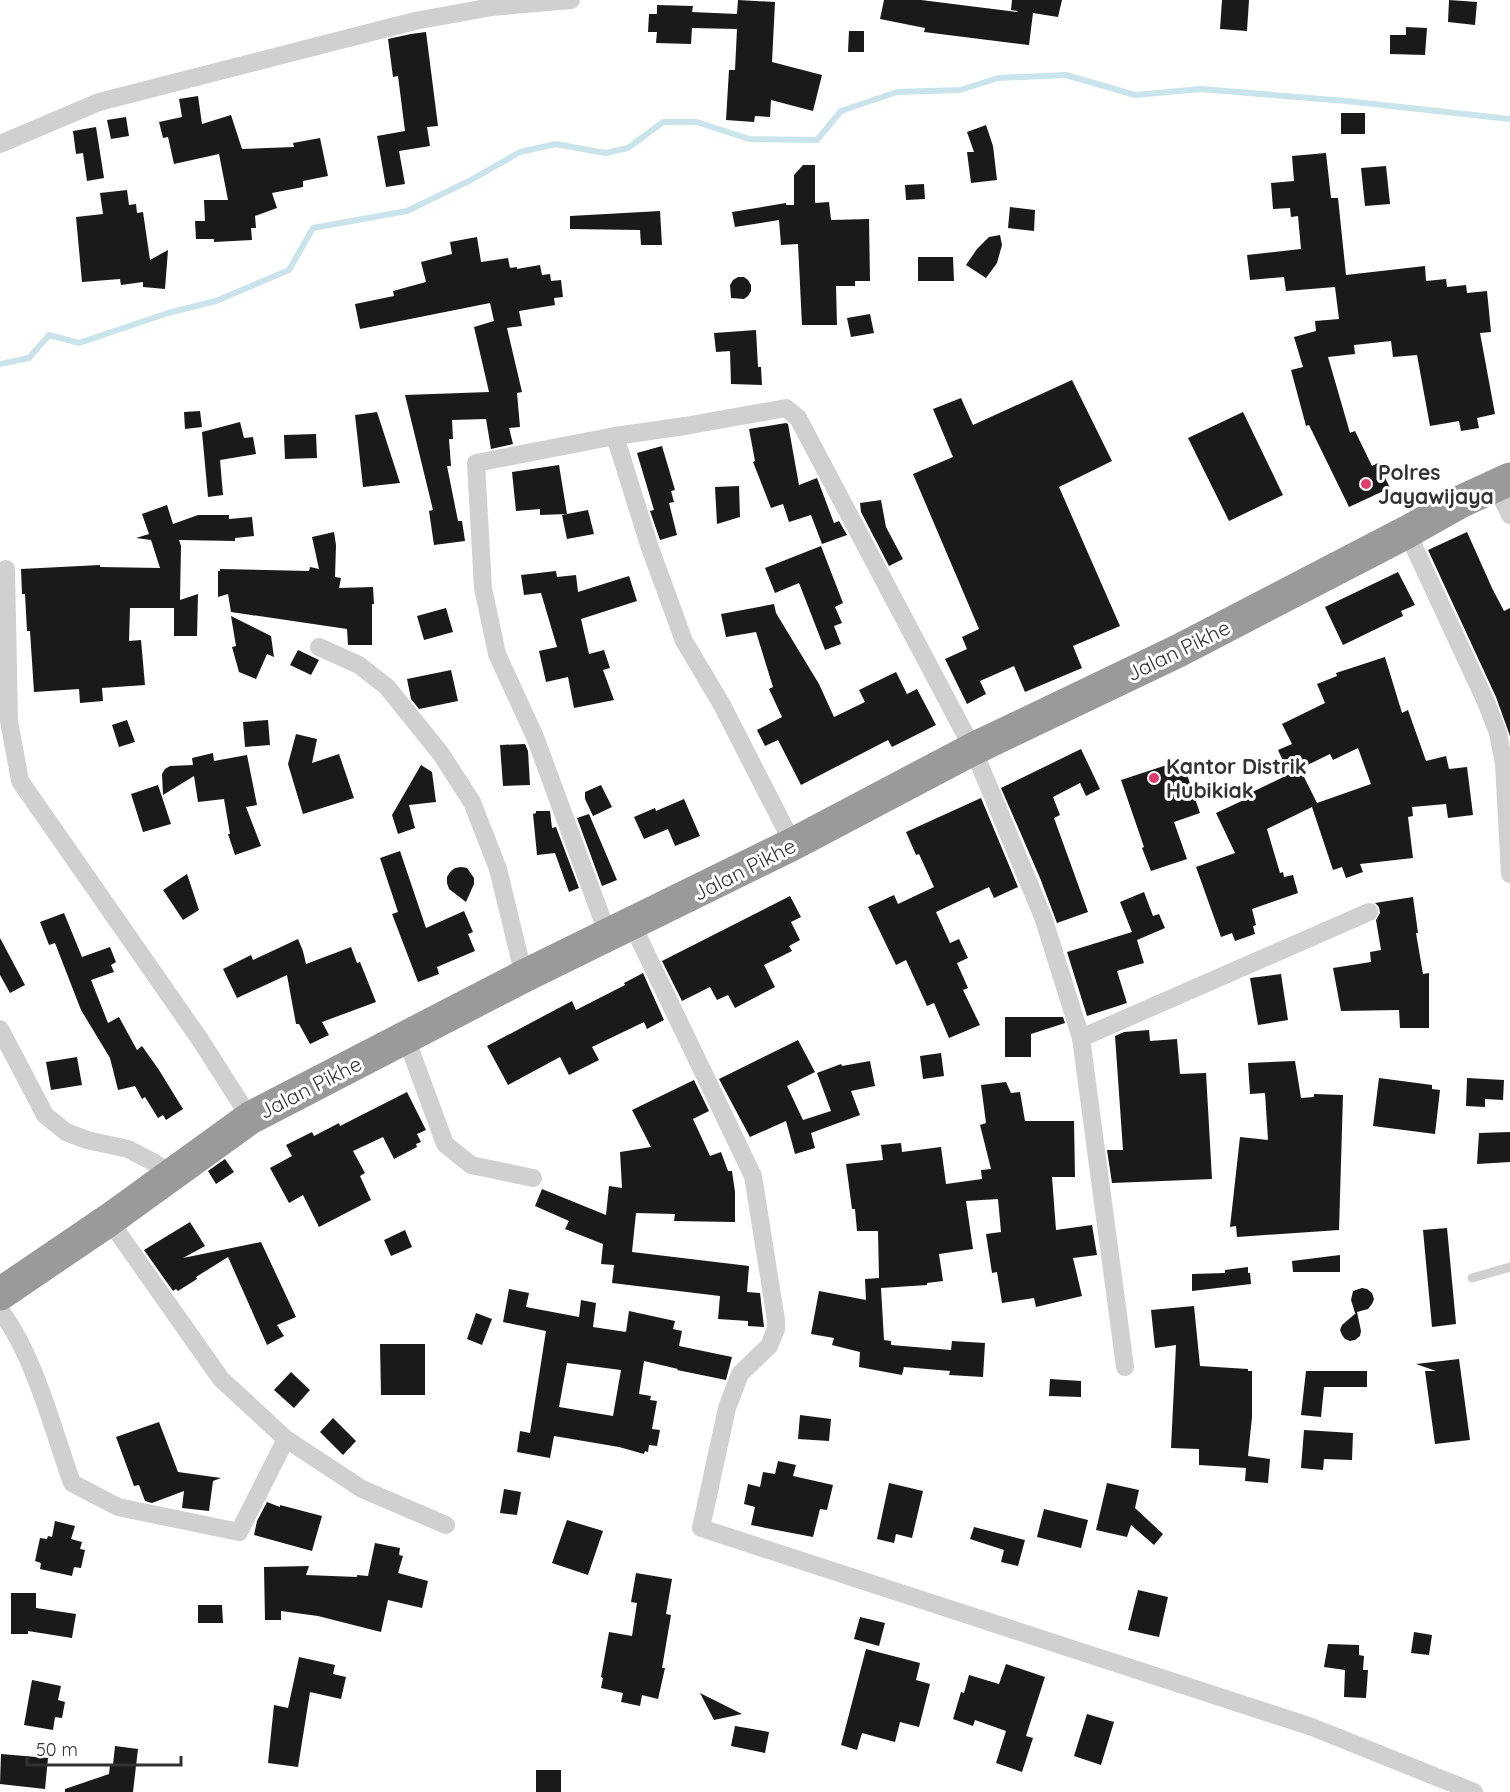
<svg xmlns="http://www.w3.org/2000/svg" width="1510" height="1792" viewBox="0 0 1510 1792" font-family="Quicksand,sans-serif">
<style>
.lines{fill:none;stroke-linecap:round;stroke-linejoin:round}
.stream{stroke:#c9e4ea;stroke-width:6}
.building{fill:#1a1a1a;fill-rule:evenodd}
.lane{stroke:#d0d0d0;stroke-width:9}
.street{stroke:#d0d0d0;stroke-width:18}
.highway{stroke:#9a9a9a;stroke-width:33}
.poi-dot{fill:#e43b6a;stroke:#fff;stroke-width:2}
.labels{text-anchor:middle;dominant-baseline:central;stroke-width:6;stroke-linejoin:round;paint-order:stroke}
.poi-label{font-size:21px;font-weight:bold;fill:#333;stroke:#fff;text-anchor:start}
.street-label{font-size:21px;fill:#333;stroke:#fff}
</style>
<rect width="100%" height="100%" fill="#fff"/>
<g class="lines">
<polyline class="stream" points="0,364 29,358 49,335 79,343 168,313 216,301 289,270 313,228 407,211 469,181 520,152 556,144 605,153 628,148 663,122 697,122 749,139 817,140 841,111 897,92 960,90 998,78 1066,75 1135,95 1201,89 1346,101 1510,119"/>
</g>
<g class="building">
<polygon points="738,0 775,2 772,62 822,75 813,111 771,100 770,117 755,116 754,122 726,120 729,70 735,70 737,29 692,28 691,44 656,43 657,32 648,32 649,14 657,14 657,5 693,6 692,12 737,14"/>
<polygon points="884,0 921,0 1017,12 1018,11 1011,10 1012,0 1062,0 1058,17 1033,13 1029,45 924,32 925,28 880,19"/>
<polygon points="1222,0 1249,0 1247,31 1220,29"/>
<polygon points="1449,0 1477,2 1475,25 1448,22"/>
<polygon points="1406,27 1427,28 1425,55 1390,54 1390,35 1406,35"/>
<polygon points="849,31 864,31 864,52 848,52"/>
<polygon points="426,32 438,126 427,127 430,146 399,151 405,184 386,187 377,136 405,131 398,76 393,77 388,39 411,34"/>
<polygon points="198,96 202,124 231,115 242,149 294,147 293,143 320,138 328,176 303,181 303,187 272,193 277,208 255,216 256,228 251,228 252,240 214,242 214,239 196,239 195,221 205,221 204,200 228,200 219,154 174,164 168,137 163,138 159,122 182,117 179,99"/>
<rect x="1341" y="113" width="24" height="21"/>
<polygon points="126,117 129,136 111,139 107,120"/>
<polygon points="986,125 993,146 997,180 971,183 967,152 974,152 967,132"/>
<polygon points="96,127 104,178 87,181 83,153 76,154 73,131"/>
<polygon points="1326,153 1331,198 1338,198 1346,275 1425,266 1426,281 1446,279 1447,287 1466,285 1467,293 1487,291 1491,332 1480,333 1495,414 1477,418 1479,428 1461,431 1459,421 1430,426 1417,355 1393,357 1391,341 1354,345 1355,354 1328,357 1350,433 1355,431 1372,466 1378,463 1390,488 1349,507 1309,425 1306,426 1291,370 1303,367 1294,337 1316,331 1315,321 1339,319 1335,287 1286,291 1284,277 1250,280 1247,255 1301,249 1298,216 1291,217 1290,208 1273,209 1271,183 1294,181 1292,156"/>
<polygon points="803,165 815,165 815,203 829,202 831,220 869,219 870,281 855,281 855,286 836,286 837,325 802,325 798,244 781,245 779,220 735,227 732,212 786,203 786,205 794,205 794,175"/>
<polygon points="1386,166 1390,204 1365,206 1361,168"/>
<polygon points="924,184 925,199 906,200 905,185"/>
<polygon points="127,190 129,205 136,204 137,213 143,212 150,260 168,250 165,289 143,287 143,282 121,285 120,279 82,282 76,217 103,214 100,193"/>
<polygon points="1010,207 1035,210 1034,231 1008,228"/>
<polygon points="660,211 662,245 641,245 640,230 570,229 570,216"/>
<polygon points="1000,235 1002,245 997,263 986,278 966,265 977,249 989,237"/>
<polygon points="477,237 481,262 508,258 510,268 517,267 517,269 540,265 542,275 550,274 551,281 561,280 563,297 554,298 555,305 519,311 522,326 507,328 522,392 517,393 520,427 509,428 513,444 491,449 486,419 452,420 453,439 449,439 451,466 447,466 458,521 462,521 465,541 434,545 429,511 433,510 405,395 489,392 474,327 494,321 490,303 360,329 355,304 394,296 393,291 426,282 421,262 452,254 450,242"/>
<polygon points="918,257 953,257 954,281 918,281"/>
<polygon points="738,277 744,277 748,280 751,285 751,291 748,296 744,299 731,298 730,285 733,280"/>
<polygon points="870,314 874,333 851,337 847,318"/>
<polygon points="756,330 758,367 761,367 762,385 731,384 730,351 716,352 714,333"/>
<polygon points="1072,380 1112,461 1059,487 1120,626 1073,646 1082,668 1025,692 1014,666 980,681 986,694 967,704 945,659 967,649 962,637 979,629 913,474 953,457 933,409 961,398 973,425"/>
<polygon points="200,411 202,427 185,429 184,412"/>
<polygon points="377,412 400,483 363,487 355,415"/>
<polygon points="1243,412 1283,495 1229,521 1188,438"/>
<polygon points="240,422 244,438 253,437 256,454 220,460 223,495 208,497 202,432"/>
<polygon points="786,423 788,424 799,485 817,478 834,523 839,521 847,535 822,544 811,515 789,522 783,504 771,508 753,462 755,461 749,429"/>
<polygon points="316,434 317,458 285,459 284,435"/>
<polygon points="662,446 675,490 671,491 674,502 669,503 677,535 660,540 650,511 654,510 637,453"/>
<polygon points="559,465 567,514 588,510 594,534 567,539 562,515 567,514 540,515 540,509 516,511 512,472"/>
<polygon points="739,486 740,517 717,524 715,487"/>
<polygon points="881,500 886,527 903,559 889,566 861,512 860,503"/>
<polygon points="167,505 173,524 198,515 229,515 229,519 252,517 254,536 235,538 235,541 179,540 181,546 180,600 198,594 197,636 174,636 174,608 130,608 129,641 141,640 145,685 102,688 103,701 80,703 79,689 34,692 30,631 27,631 25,594 22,594 21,569 100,565 100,567 160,568 151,540 136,538 149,534 142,514"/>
<polygon points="334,532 336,545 335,577 341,578 339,588 373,587 374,604 372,604 372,645 348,645 347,629 231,612 228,594 218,597 218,571 220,571 220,569 309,571 310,567 319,569 312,537"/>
<polygon points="1467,532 1492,588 1504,611 1510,608 1510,736 1496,697 1428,550"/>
<polygon points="821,546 843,603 835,607 842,623 834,626 841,644 825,650 799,583 775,593 765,568"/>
<polygon points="556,571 557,577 576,575 578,592 629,576 637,601 581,619 589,654 604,650 610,668 603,670 614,700 574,708 568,677 546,682 539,651 557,647 541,593 524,595 521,575"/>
<polygon points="1398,572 1415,605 1401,611 1403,616 1343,645 1325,607"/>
<polygon points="774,604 776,613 819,684 834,717 865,702 859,690 896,672 907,694 917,689 936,725 892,747 888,740 801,785 778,740 765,746 757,730 782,717 769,689 773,687 756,632 726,637 721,614"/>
<polygon points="446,608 453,632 424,640 417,616"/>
<polygon points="231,616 271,636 274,657 267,654 256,679 239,672 232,647 236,646"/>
<polygon points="298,650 319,660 311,675 290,665"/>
<polygon points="1385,657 1402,713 1408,710 1426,761 1446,756 1449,769 1467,767 1473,815 1448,818 1446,804 1412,807 1413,816 1408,817 1413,858 1360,864 1363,872 1346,878 1342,867 1333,870 1312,807 1267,829 1280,873 1283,872 1284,877 1293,875 1298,893 1252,909 1256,925 1253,926 1255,934 1235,941 1232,933 1221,937 1196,867 1235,853 1216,813 1246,799 1244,796 1300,769 1317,803 1371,784 1358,748 1333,760 1330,754 1289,774 1278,750 1292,744 1282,724 1325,703 1317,684 1337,676 1336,673"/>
<polygon points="451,670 458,701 419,709 411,699 407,679"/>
<polygon points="127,720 135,742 119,747 112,725"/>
<polygon points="268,720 270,745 245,747 243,722"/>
<polygon points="296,734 317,739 312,763 339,754 354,798 303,814 288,764"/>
<polygon points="525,744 528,751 530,785 503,786 500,745"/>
<polygon points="1081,749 1100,789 1086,796 1080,783 1053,797 1060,815 1054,818 1088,912 1057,923 1040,878 1001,788"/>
<polygon points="213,753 214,761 247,755 257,805 246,807 261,846 235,855 228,834 230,834 224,799 198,802 194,776 163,795 162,774 165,769 170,766 193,765 192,758"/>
<polygon points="1182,760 1200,813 1174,822 1187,859 1151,871 1142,848 1144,847 1121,780"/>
<polygon points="421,765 432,772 436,802 409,805 415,828 398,834 392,815"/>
<polygon points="158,785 171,824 143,832 131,794"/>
<polygon points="601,785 612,807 593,816 585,799 585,792"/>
<polygon points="981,798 1018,887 994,898 989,887 936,912 950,943 959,939 968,958 957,963 968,988 963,990 980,1025 949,1038 934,1003 927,1006 906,960 896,965 868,907 894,895 898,904 934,887 919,854 916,855 906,832"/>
<polygon points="684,799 700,836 675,846 668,829 644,839 634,817 655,808 656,811"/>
<polygon points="536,811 550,811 552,828 556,827 579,888 569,892 555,853 537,855 533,814 536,813"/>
<polygon points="589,814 617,880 602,886 577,818"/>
<polygon points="400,851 426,928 464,911 473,932 468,934 475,951 437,967 439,974 418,982 392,914 398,912 380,858"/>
<polygon points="461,867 467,868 474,878 474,884 466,902 449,889 447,883 447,877 450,872 455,868"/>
<polygon points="187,874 199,910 183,920 163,890"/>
<polygon points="1144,892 1153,916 1159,914 1165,928 1137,940 1144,963 1117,971 1127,1003 1087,1016 1067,952 1132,932 1120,902"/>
<polygon points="790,896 801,917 791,922 800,940 789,946 792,951 764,965 775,987 735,1008 728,995 717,1000 710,987 682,1001 662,961"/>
<polygon points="1413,897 1418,933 1416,933 1423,974 1429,973 1429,1028 1400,1028 1399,1010 1341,1011 1333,968 1371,962 1370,952 1381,950 1376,920 1380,913 1379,907 1375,903"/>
<polygon points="64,913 82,957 110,947 116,962 111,965 114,972 91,980 108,1023 119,1017 137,1050 142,1046 159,1070 183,1109 166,1120 163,1115 158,1118 145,1097 142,1099 135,1086 118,1090 110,1058 81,1010 55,943 49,945 40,922"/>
<polygon points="0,938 25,985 10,993 0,975"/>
<polygon points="298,939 303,951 306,964 351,947 357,963 360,962 376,1002 322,1022 329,1035 310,1044 299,1024 296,1024 287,975 237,998 223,969 251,955 253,960"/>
<polygon points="643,973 664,1020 647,1029 644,1022 592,1047 599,1060 569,1075 560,1057 508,1085 487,1046 572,1001 576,1010 625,985 624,983"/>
<polygon points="1281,974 1288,1020 1258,1025 1250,978"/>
<polygon points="1005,1017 1063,1017 1065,1023 1031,1034 1031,1057 1005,1057"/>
<polygon points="1149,1030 1150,1041 1177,1039 1180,1074 1206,1073 1212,1179 1112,1183 1107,1150 1123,1150 1115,1036 1124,1032"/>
<polygon points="798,1040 815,1072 787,1086 803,1120 831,1111 817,1073 841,1064 842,1066 870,1061 875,1086 851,1091 860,1115 811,1133 815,1148 795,1154 786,1121 750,1137 719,1079"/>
<polygon points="941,1053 944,1076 923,1079 920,1056"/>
<polygon points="77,1057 82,1085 51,1090 46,1062"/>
<polygon points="1295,1061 1301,1098 1314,1097 1314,1094 1343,1095 1339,1230 1237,1237 1236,1226 1230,1227 1240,1137 1268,1140 1265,1093 1250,1094 1248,1063"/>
<polygon points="1379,1078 1432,1085 1432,1089 1440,1090 1435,1134 1373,1126"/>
<polygon points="1467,1078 1504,1080 1503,1100 1485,1099 1485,1107 1466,1106"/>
<polygon points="694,1080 709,1111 693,1119 710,1156 721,1152 728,1171 732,1171 735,1192 735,1222 674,1221 675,1214 636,1213 632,1252 749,1266 747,1292 760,1293 764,1327 748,1326 748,1321 718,1319 720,1296 612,1283 614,1265 601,1264 603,1244 565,1229 569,1221 535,1206 542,1189 606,1215 609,1186 622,1188 620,1152 651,1147 632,1110"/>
<polygon points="1006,1082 1011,1093 1020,1092 1025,1121 1074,1121 1075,1177 1052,1177 1056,1230 1092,1225 1097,1255 1073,1258 1082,1296 1036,1307 1034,1298 1002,1303 997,1272 992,1273 986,1234 1001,1232 998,1199 966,1201 973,1249 939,1254 943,1281 927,1283 927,1285 881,1288 884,1340 891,1341 891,1345 951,1350 952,1341 985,1343 983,1377 949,1375 950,1371 904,1367 902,1375 859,1367 860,1352 832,1345 834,1338 811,1334 819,1291 866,1300 865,1279 879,1278 878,1231 857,1231 855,1209 852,1209 846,1164 883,1160 881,1145 901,1143 902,1152 941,1147 946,1184 982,1179 981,1170 991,1169 980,1125 986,1123 981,1085"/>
<polygon points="407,1092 426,1130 417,1134 421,1142 416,1144 417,1147 394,1159 383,1137 353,1151 365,1173 360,1176 371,1200 319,1227 303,1195 289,1203 270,1168 292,1156 286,1145 312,1132 314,1136 339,1123 340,1126"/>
<polygon points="1510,1132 1510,1162 1477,1164 1479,1133"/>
<polygon points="225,1159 234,1172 216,1184 208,1171"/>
<polygon points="190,1222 205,1246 183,1258 261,1242 296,1317 277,1325 284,1336 267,1345 228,1257 196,1277 197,1279 178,1291 176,1289 173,1291 144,1250"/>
<polygon points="1447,1228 1456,1324 1432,1327 1423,1230"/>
<polygon points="405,1230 412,1247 391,1256 384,1240"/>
<polygon points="1340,1255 1340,1272 1293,1272 1292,1261"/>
<polygon points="1248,1267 1248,1273 1250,1273 1251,1284 1192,1291 1192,1274 1225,1273 1225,1270"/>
<polygon points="1362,1288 1367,1289 1372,1293 1374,1299 1372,1304 1368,1309 1357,1312 1361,1331 1360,1336 1355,1340 1350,1341 1345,1339 1342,1335 1340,1330 1342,1325 1356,1313 1355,1313 1351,1300 1353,1291"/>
<path d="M509,1289L529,1293L526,1307L579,1317L581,1300L596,1303L593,1327L626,1332L629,1311L675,1321L673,1329L682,1331L679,1346L732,1357L726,1380L677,1370L678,1369L644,1361L639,1394L651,1396L650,1400L657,1401L652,1429L660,1430L657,1446L649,1445L648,1452L645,1451L644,1454L619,1447L554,1436L550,1458L517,1452L520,1431L530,1433L546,1331L503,1322ZM567,1363L621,1370L613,1416L559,1407Z"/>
<polygon points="1194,1306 1200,1366 1248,1369 1248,1371 1252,1371 1252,1417 1248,1456 1270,1459 1268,1483 1245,1481 1246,1468 1199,1465 1199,1449 1171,1448 1176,1345 1155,1348 1151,1310"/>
<polygon points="476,1313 492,1319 482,1345 467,1339"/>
<polygon points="380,1344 425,1344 425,1395 381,1395"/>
<polygon points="1459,1359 1470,1440 1435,1444 1425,1371 1436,1371 1416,1364"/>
<polygon points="1306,1371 1367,1371 1367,1387 1324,1387 1321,1417 1301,1415"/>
<polygon points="291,1372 310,1390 294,1408 274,1390"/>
<polygon points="1050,1379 1081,1381 1081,1397 1049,1396"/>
<polygon points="800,1415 831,1419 829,1441 798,1439"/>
<polygon points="333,1418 356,1441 343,1455 320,1432"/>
<polygon points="159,1422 178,1472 221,1478 213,1481 209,1511 182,1508 184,1491 152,1503 145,1501 139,1485 134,1486 116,1437"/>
<polygon points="1304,1430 1353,1433 1352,1460 1324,1459 1323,1470 1301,1468"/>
<polygon points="778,1461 796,1465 793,1476 833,1485 827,1510 820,1509 813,1537 751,1525 755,1507 744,1504 748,1484 760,1487 763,1472 775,1474"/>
<polygon points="889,1483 923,1491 912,1538 896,1534 894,1543 877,1539"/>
<polygon points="1107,1483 1139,1490 1135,1508 1163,1534 1154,1545 1131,1525 1127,1537 1096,1530"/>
<polygon points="504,1489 521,1492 517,1515 500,1513"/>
<polygon points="267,1502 280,1507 280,1505 322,1516 312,1551 254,1535 257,1521"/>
<polygon points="1044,1509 1088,1520 1081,1548 1037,1537"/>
<polygon points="567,1520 603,1531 588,1575 552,1563"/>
<polygon points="55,1521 75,1526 71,1539 82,1542 80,1549 85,1550 81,1568 74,1567 72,1576 40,1569 41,1563 35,1561 40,1538 47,1539 48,1536 52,1537"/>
<polygon points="974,1527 1025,1540 1018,1566 1001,1562 1004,1550 970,1539"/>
<polygon points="375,1543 400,1548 399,1555 403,1556 398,1573 428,1581 422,1608 388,1600 381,1632 318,1616 281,1611 281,1620 265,1620 264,1567 309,1566 306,1575 357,1577 357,1575 368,1576"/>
<polygon points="636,1573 672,1579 666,1614 671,1615 662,1668 665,1668 658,1699 642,1695 640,1706 621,1702 623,1693 601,1688 603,1678 601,1677 609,1632 632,1636 637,1603 631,1602"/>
<polygon points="1138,1590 1168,1597 1159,1637 1128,1630"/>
<polygon points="11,1593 36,1593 36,1608 76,1614 72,1638 28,1631 28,1634 11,1634"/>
<polygon points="198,1605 222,1605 223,1623 198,1623"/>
<polygon points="860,1617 885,1623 879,1646 854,1639"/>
<polygon points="1414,1632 1432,1635 1429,1655 1411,1653"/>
<polygon points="1328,1644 1359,1645 1359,1655 1364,1656 1363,1670 1368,1670 1366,1698 1344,1697 1345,1670 1324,1667"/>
<polygon points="866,1649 920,1663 916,1680 930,1684 919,1727 900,1722 895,1742 862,1733 857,1750 841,1745"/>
<polygon points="299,1657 335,1665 333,1674 346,1677 341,1699 310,1692 298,1767 268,1763 274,1705 288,1708"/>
<polygon points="1006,1664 1045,1677 1026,1736 1033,1738 1022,1772 996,1763 1006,1731 975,1720 973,1726 953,1719 961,1692 964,1693 969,1675 999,1684"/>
<polygon points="32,1680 61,1686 58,1700 65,1702 62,1718 55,1717 53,1730 24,1725"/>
<polygon points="700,1693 742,1714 714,1720"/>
<polygon points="1087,1714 1114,1722 1101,1765 1074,1756"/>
<polygon points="735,1726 769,1732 765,1753 731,1746"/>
<polygon points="115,1746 138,1749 133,1792 65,1792 65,1789 109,1774 110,1765 113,1765"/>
<polygon points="1,1754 48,1758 45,1789 0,1784"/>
<rect x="536" y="1770" width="25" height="22"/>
</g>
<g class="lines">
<polyline class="lane" points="1472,1278 1510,1267"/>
<g class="street">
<polyline points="0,144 99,102 415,21 492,7 571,0"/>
<polyline points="615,436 650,548 684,641 722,705 793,844"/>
<polyline points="1496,486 1510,515"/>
<polyline points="1407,532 1486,702 1498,733 1504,764 1510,874"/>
<polyline points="6,569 9,721 20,781 201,1041 250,1118"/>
<polyline points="319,647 359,665 387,687 441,754 472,802 498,869 524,976"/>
<polyline points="632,924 753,1176 776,1320 776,1329 769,1346 740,1374 727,1408 701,1528 1312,1727 1474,1792"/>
<polyline points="608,935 535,737 497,654 483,588 476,463 615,436 685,426 786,408 798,418 973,749 1043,917 1081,1038 1125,1367"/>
<polyline points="0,1029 45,1115 66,1132 87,1140 128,1149 155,1163 172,1175"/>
<polyline points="406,1038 445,1144 471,1165 533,1178"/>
<polyline points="1081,1038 1369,912"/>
<polyline points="109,1220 221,1379 286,1439 362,1489 446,1525"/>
<path d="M0,1310C35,1357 52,1427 72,1483L118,1507L239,1532L286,1439"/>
</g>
<polyline class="highway" points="0,1294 109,1220 250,1118 524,976 793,844 973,749 1178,651 1407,532 1462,501 1510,479"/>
</g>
<g class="poi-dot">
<circle cx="1366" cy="484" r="6"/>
<circle cx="1154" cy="778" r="6"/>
</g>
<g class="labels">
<g class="poi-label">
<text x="1378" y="472">Polres<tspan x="1378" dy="24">Jayawijaya</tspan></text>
<text x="1166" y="766">Kantor Distrik<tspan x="1166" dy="24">Hubikiak</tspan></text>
</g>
<g class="street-label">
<text transform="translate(1178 650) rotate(-26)">Jalan Pikhe</text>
<text transform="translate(744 869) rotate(-27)">Jalan Pikhe</text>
<text transform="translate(310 1087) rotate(-27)">Jalan Pikhe</text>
</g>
</g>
<path d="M27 1756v9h154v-9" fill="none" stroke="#333333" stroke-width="3"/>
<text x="36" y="1756" font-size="18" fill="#333333" stroke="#ffffff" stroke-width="4.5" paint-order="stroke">50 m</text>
</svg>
